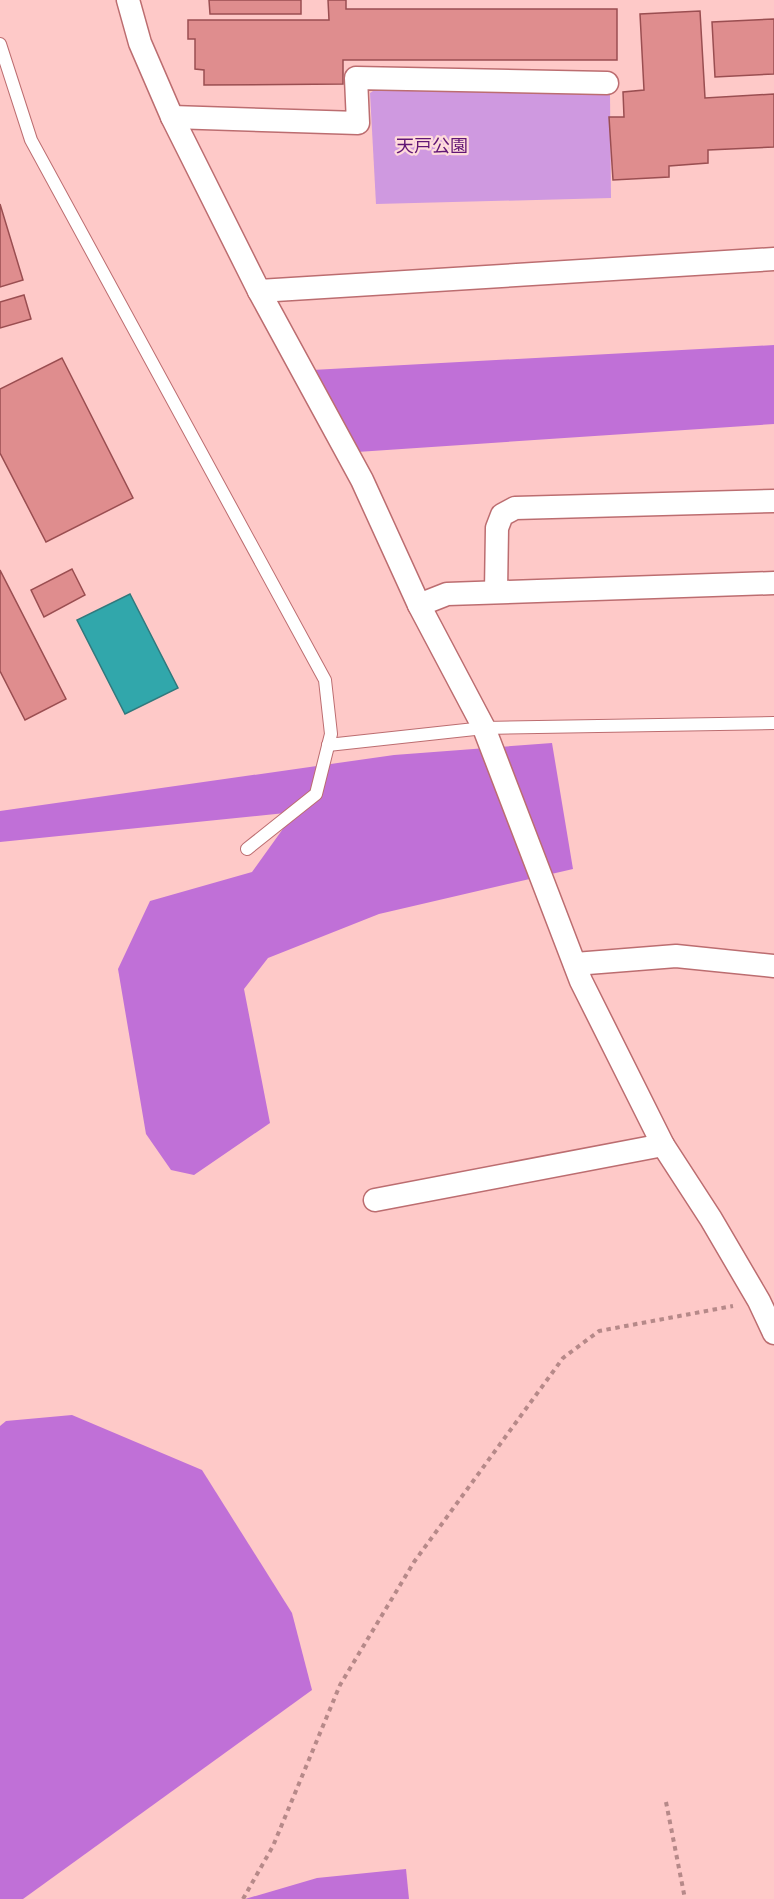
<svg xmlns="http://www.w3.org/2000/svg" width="774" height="1899" viewBox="0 0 774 1899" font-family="'Space Grotesk','Noto Sans JP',sans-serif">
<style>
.green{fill:#cf99e0}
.forest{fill:#c070d7}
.water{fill:#31a7ab;stroke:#30797d;stroke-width:1.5}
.building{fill:#df8d8e;stroke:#9a4e51;stroke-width:1.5}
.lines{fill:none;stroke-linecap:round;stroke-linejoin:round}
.service-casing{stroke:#bc6d70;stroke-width:14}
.minor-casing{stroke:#bc6d70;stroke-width:25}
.path{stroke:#b68989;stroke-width:4;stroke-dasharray:4.5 4.5;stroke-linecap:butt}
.service{stroke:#fff;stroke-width:12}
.minor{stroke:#fff;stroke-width:22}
.labels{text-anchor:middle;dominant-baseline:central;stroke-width:4.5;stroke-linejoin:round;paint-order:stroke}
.park-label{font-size:18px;fill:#611574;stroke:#ffdbdb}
</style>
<rect width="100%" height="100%" fill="#fec9c8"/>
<polygon class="green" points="382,85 610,94 611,198 376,204 370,93"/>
<g class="forest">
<polygon points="774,345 774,424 357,452 312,370"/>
<polygon points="552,743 573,869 379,914 268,958 244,989 270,1123 194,1175 171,1170 146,1134 118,969 150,901 252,872 295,812 0,842 0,811 394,755"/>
<polygon points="72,1415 202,1470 292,1613 312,1690 23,1899 0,1899 0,1426 6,1421"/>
<polygon points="406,1869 409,1899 245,1899 317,1878"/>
</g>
<polygon class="water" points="130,594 178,688 125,714 77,620"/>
<g class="building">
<polygon points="209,0 301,0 301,14 210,14"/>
<polygon points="328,0 346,0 346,9 617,9 617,60 343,60 343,84 204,85 204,70 195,69 195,39 188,39 188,20 329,20"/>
<polygon points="700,11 705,98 774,94 774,147 708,150 708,163 669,166 669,177 613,180 609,117 624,117 623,92 644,90 640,14"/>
<polygon points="774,19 774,74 715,77 712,22"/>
<polygon points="0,204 23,280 0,287"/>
<polygon points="24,295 31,319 0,328 0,302"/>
<polygon points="62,358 133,498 46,542 0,453 0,389"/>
<polygon points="72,569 85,595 44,617 31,590"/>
<polygon points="0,570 66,699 25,720 0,671"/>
</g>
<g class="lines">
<defs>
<g id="service">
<polyline points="0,44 31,140 325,680 331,734 316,794 247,849"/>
<polyline points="328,745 484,728 774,723"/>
</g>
<g id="minor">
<polyline points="128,0 140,43 172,117 259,291 362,480 419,605 484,728 581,981 663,1145 711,1219 759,1301 774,1333"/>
<polyline points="172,117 358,123 356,78 607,83"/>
<polyline points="259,291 774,259"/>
<polyline points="496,591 497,528 502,515 515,508 774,501"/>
<polyline points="419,605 447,594 774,583"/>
<polyline points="575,964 676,956 774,966"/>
<polyline points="375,1200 663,1145"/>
</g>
</defs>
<use href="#service" class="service-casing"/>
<use href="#minor" class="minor-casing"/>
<g class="path">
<polyline points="666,1802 685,1899"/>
<polyline points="243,1899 273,1846 340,1685 414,1562 563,1358 599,1331 733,1306"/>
</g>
<use href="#service" class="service"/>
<use href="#minor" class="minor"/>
</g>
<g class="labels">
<g class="park-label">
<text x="432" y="145">天戸公園</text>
</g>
</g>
</svg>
